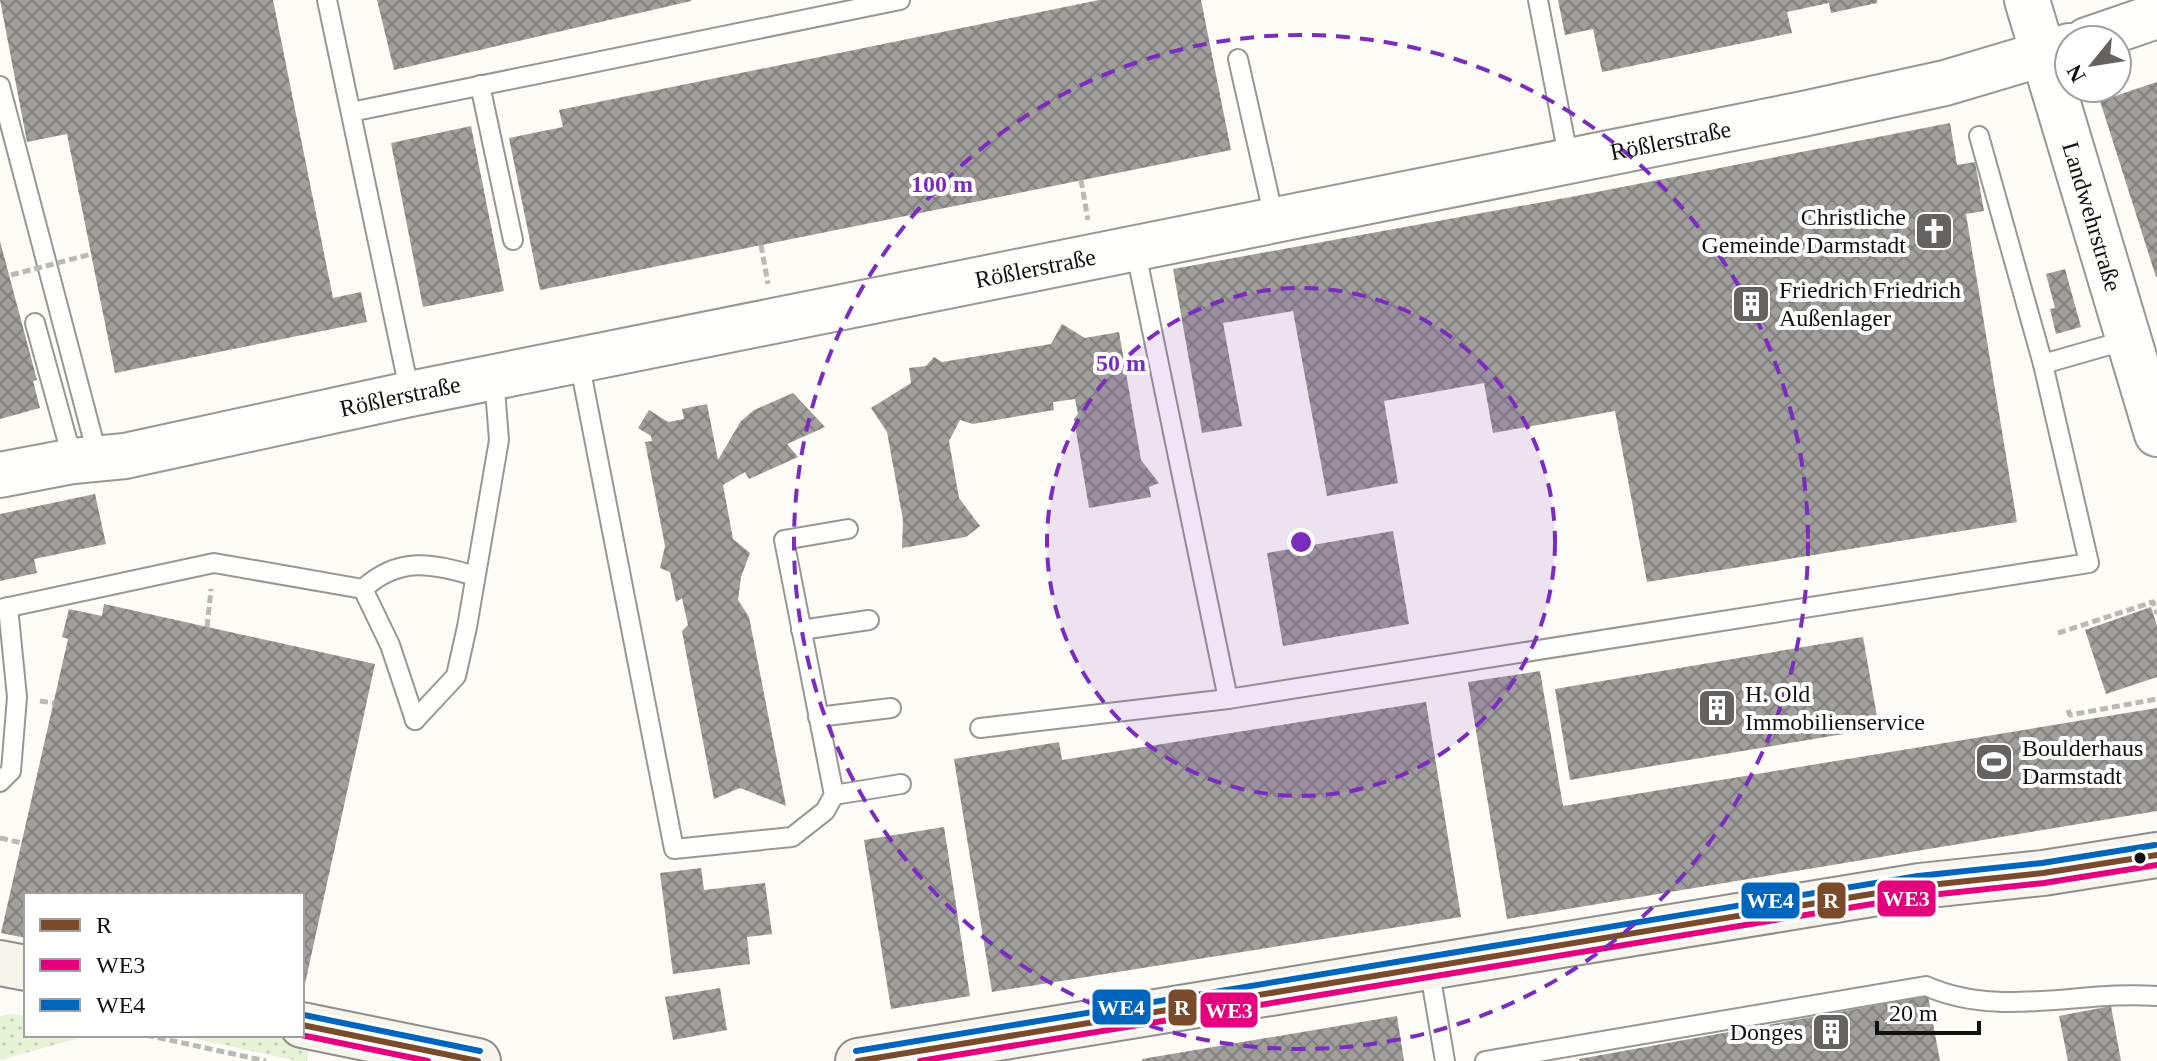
<svg xmlns="http://www.w3.org/2000/svg" width="2157" height="1061" viewBox="0 0 2157 1061" font-family="Georgia,serif">
<style>
.grass{fill:url(#grass-dots)}
.building{fill:url(#building-cross-hatch)}
.lines{fill:none;stroke-linecap:round;stroke-linejoin:round}
.service-casing{stroke:#979795;stroke-width:22}
.tertiary-casing{stroke:#979795;stroke-width:48}
.secondary-casing{stroke:#8e8d8b;stroke-width:48}
.path{stroke:#b9b9b8;stroke-width:5;stroke-dasharray:8 4;stroke-linecap:butt}
.service{stroke:#fffffe;stroke-width:18}
.tertiary{stroke:#fffffe;stroke-width:44}
.secondary{stroke:#f6f4eb;stroke-width:44}
.path-bridge{stroke:#b9b9b8;stroke-width:5;stroke-dasharray:8 4;stroke-linecap:butt}
.bus-1-casing{stroke:#fff;stroke-width:12}
.bus-2-casing{stroke:#fff;stroke-width:12}
.bus-3-casing{stroke:#fff;stroke-width:12}
.bus-1{stroke:#7a4b2a;stroke-width:6}
.bus-2{stroke:#e5007d;stroke-width:6}
.bus-3{stroke:#0065bd;stroke-width:6}
.ring{fill:none;stroke:#7b2cbf;stroke-width:4;stroke-dasharray:14 10}
.bus-dot{fill:#111;stroke:#fff;stroke-width:3}
.labels{text-anchor:middle;dominant-baseline:central;stroke-width:8;stroke-linejoin:round;paint-order:stroke}
.street-label{font-size:24px;fill:#111;stroke:#fff}
.poi-label{font-size:24px;fill:#111;stroke:#fff;text-anchor:start}
.centre{fill:#7b2cbf;stroke:#fff;stroke-width:4}
.ring-label{font-size:24px;text-anchor:middle;font-weight:bold;fill:#7b2cbf;stroke:#fff;stroke-width:8;stroke-linejoin:round;paint-order:stroke}
.line-badge{stroke:#fff;stroke-width:3}
.badge-label{font-size:22px;text-anchor:middle;font-weight:bold;fill:#fff}
</style>
<defs>
<pattern id="grass-dots" width="8" height="8" patternUnits="userSpaceOnUse" patternTransform="scale(2)"><rect width="8" height="8" fill="#e7f3d7"/><path d="M2 2h.1M6 6h.1" fill="none" stroke="#c5cfb8" stroke-width="1.8" stroke-linecap="round"/></pattern>
<pattern id="building-cross-hatch" width="8" height="8" patternUnits="userSpaceOnUse" patternTransform="scale(2)"><rect width="8" height="8" fill="#a19f9c"/><path d="M0 0l8 8M0 8l8-8" fill="none" stroke="#82807e"/></pattern>
</defs>
<rect width="100%" height="100%" fill="#fdfcf7"/>
<g class="grass">
<polygon points="13,1014 26,1016 26,1035 90,1035 0,1060 0,1016"/>
<polygon points="178,1035 271,1035 311,1043 307,1061 297,1061"/>
</g>
<g class="building">
<polygon points="0,0 273,0 333,298 361,292 367,322 115,373 67,134 27,142"/>
<polygon points="377,0 691,0 691,1 394,70"/>
<polygon points="1099,0 1201,0 1231,150 540,290 509,138 563,127 559,110"/>
<polygon points="1558,0 1877,0 1877,3 1831,13 1829,3 1787,12 1792,33 1602,72 1593,29 1565,35"/>
<polygon points="2157,82 2157,277 2156,277 2100,101"/>
<polygon points="1950,123 1957,165 1975,162 1984,211 1966,214 2017,522 1647,582 1615,411 1493,433 1484,383 1384,401 1398,483 1327,496 1293,311 1223,323 1242,426 1202,433 1173,269 1576,196"/>
<polygon points="471,126 504,291 423,307 391,143"/>
<polygon points="0,241 37,380 33,381 40,408 0,419"/>
<polygon points="2065,269 2081,327 2056,334 2050,309 2055,308 2046,274"/>
<polygon points="1062,324 1085,338 1119,332 1141,460 1159,483 1149,487 1151,497 1089,508 1074,419 1078,414 1075,399 1053,402 1054,410 973,424 960,420 949,441 959,498 980,526 966,537 902,548 903,520 887,432 871,408 911,383 909,368 926,366 934,357 942,362 1051,344"/>
<polygon points="793,393 825,427 787,444 798,457 749,479 745,472 723,485 733,539 750,553 741,577 738,600 749,617 786,806 740,788 714,799 682,631 688,625 682,598 676,602 670,572 660,568 665,546 645,442 652,441 651,436 638,428 649,410 668,422 684,419 682,409 707,404 718,460 741,421 754,410"/>
<polygon points="95,494 106,544 34,559 37,573 0,581 0,514"/>
<polygon points="1393,531 1409,624 1283,646 1267,553"/>
<polygon points="104,604 375,664 303,993 302,895 26,895 26,938 1,933 68,639 62,637 69,609 102,616"/>
<polygon points="2151,607 2157,626 2157,677 2106,694 2085,630"/>
<polygon points="1863,637 1879,728 1570,780 1555,689"/>
<polygon points="1540,671 1563,806 2157,708 2157,811 1507,919 1468,682"/>
<polygon points="1426,702 1461,917 992,992 954,759 1059,742 1062,760"/>
<polygon points="944,827 970,996 891,1009 864,840"/>
<polygon points="701,868 704,890 765,883 772,934 747,937 750,964 673,974 660,873"/>
<polygon points="720,988 727,1030 673,1040 665,997"/>
<polygon points="1928,996 1940,1061 1580,1061 1579,1059"/>
<polygon points="2111,1006 2121,1061 2068,1061 2059,1016"/>
<polygon points="1397,1016 1404,1061 1142,1061 1142,1059"/>
</g>
<g class="lines">
<defs>
<g id="service">
<polyline points="327,0 410,394"/>
<polyline points="1538,0 1569,161"/>
<polyline points="1238,59 1274,218"/>
<polyline points="480,85 513,240"/>
<polyline points="0,86 98,458"/>
<polyline points="351,112 900,0"/>
<polyline points="1135,248 1228,699"/>
<polyline points="35,323 73,461"/>
<polyline points="579,361 674,849 792,837 825,811 834,795 784,540 848,529"/>
<polyline points="2043,364 2127,340"/>
<polyline points="363,589 390,645 415,720"/>
<path d="M363,589C399,556 432,563 475,576"/>
<polyline points="0,609 214,563 363,589"/>
<polyline points="801,630 869,620"/>
<polyline points="818,717 891,708"/>
<polyline points="415,720 456,676 467,627 499,440 494,377"/>
<polyline points="980,728 1228,699 2089,563 2043,364 1979,136"/>
<polyline points="0,782 11,771 17,697 8,607"/>
<polyline points="834,795 901,784"/>
<polyline points="1429,967 1445,1061"/>
<path d="M1485,1061L1926,986C2000,1019 2080,990 2157,996"/>
</g>
<g id="tertiary">
<path id="s1" d="M2027,0L2157,434"/>
<polyline points="2087,40 2157,16"/>
<path id="s2" d="M0,475L73,461L125,456L410,394L1803,114L1945,83L2069,46"/>
</g>
<g id="secondary">
<polyline points="0,963 26,968"/>
<polyline points="302,1025 478,1061"/>
<polyline points="858,1061 1920,886 2043,873 2157,855"/>
</g>
</defs>
<use href="#service" class="service-casing"/>
<use href="#tertiary" class="tertiary-casing"/>
<use href="#secondary" class="secondary-casing"/>
<g class="path">
<polyline points="1081,180 1088,220"/>
<polyline points="761,245 768,284"/>
<polyline points="207,627 211,589"/>
<polyline points="2058,633 2153,602 2157,614"/>
<polyline points="40,701 54,703"/>
<polyline points="2068,710 2070,715 2157,699"/>
<polyline points="0,838 22,843"/>
<polyline points="146,1035 266,1061"/>
</g>
<use href="#service" class="service"/>
<use href="#tertiary" class="tertiary"/>
<use href="#secondary" class="secondary"/>
<polyline class="path-bridge" points="11,275 92,254"/>
<defs>
<g id="bus-1">
<polyline points="302,1025 478,1061"/>
<polyline points="858,1061 1920,886 2043,873 2157,855"/>
</g>
<g id="bus-2">
<polyline points="301,1035 428,1061"/>
<polyline points="920,1061 1921,896 2044,883 2157,865"/>
</g>
<g id="bus-3">
<polyline points="304,1015 480,1051"/>
<polyline points="856,1051 1918,876 2042,863 2155,845"/>
</g>
</defs>
<use href="#bus-1" class="bus-1-casing"/>
<use href="#bus-2" class="bus-2-casing"/>
<use href="#bus-3" class="bus-3-casing"/>
<use href="#bus-1" class="bus-1"/>
<use href="#bus-2" class="bus-2"/>
<use href="#bus-3" class="bus-3"/>
</g>
<circle cx="1301" cy="542" r="254" fill="#7b2cbf" fill-opacity=".12"/>
<g class="ring">
<circle cx="1301" cy="542" r="254"/>
<circle cx="1301" cy="542" r="507"/>
</g>
<defs>
<symbol id="church-square" viewBox="-11 -11 22 22"><rect x="-9" y="-9" width="18" height="18" rx="4" fill="#646362" stroke="#fff"/><path d="M-1.2-6h2.4v3.5h3.3v2.4h-3.3V6h-2.4V-.1h-3.3v-2.4h3.3Z" fill="#fff"/></symbol>
<symbol id="building-square" viewBox="-11 -11 22 22"><rect x="-9" y="-9" width="18" height="18" rx="4" fill="#646362" stroke="#fff"/><path d="M-4-6H4V6H1V3H-1V6H-4ZM-2.5-4.3h1.7v1.8h-1.7ZM.8-4.3h1.7v1.8H.8ZM-2.5-1h1.7V.8h-1.7ZM.8-1h1.7V.8H.8Z" fill="#fff"/></symbol>
<symbol id="stadium-square" viewBox="-11 -11 22 22"><rect x="-9" y="-9" width="18" height="18" rx="4" fill="#646362" stroke="#fff"/><path d="M0-5a6.5 5 0 1 0 0 10a6.5 5 0 1 0 0-10ZM-3.5-1.8h7v3.6h-7Z" fill="#fff"/></symbol>
</defs>
<g fill-rule="evenodd">
<use href="#church-square" x="1912" y="209" width="44" height="44"/>
<use href="#building-square" x="1729" y="282" width="44" height="44"/>
<use href="#building-square" x="1695" y="686" width="44" height="44"/>
<use href="#stadium-square" x="1972" y="740" width="44" height="44"/>
<use href="#building-square" x="1809" y="1010" width="44" height="44"/>
</g>
<circle class="bus-dot" cx="2140" cy="858" r="7"/>
<g class="labels">
<g class="street-label">
<text stroke="none"><textPath href="#s2" startOffset="1704">Rößlerstraße</textPath></text>
<text stroke="none"><textPath href="#s1" startOffset="226">Landwehrstraße</textPath></text>
<text stroke="none"><textPath href="#s2" startOffset="1056">Rößlerstraße</textPath></text>
<text stroke="none"><textPath href="#s2" startOffset="408">Rößlerstraße</textPath></text>
</g>
<g class="poi-label">
<text x="1906" y="217" text-anchor="end">Christliche<tspan x="1906" dy="28">Gemeinde Darmstadt</tspan></text>
<text x="1779" y="290">Friedrich Friedrich<tspan x="1779" dy="28">Außenlager</tspan></text>
<text x="1745" y="694">H. Old<tspan x="1745" dy="28">Immobilienservice</tspan></text>
<text x="2022" y="748">Boulderhaus<tspan x="2022" dy="28">Darmstadt</tspan></text>
<text x="1803" y="1032" text-anchor="end">Donges</text>
</g>
</g>
<circle cx="1301" cy="542" r="12" class="centre"/>
<g class="ring-label">
<text x="942" y="192">100 m</text>
<text x="1121" y="371">50 m</text>
</g>
<g class="line-badge">
<rect x="1876" y="879" width="61" height="39" rx="8" fill="#e5007d"/>
<rect x="1740" y="881" width="61" height="39" rx="8" fill="#0065bd"/>
<rect x="1816" y="881" width="31" height="39" rx="8" fill="#7a4b2a"/>
<rect x="1091" y="988" width="61" height="38" rx="8" fill="#0065bd"/>
<rect x="1167" y="988" width="31" height="39" rx="8" fill="#7a4b2a"/>
<rect x="1199" y="991" width="60" height="38" rx="8" fill="#e5007d"/>
</g>
<g class="badge-label">
<text x="1906" y="906">WE3</text>
<text x="1770" y="908">WE4</text>
<text x="1831" y="908">R</text>
<text x="1121" y="1015">WE4</text>
<text x="1182" y="1015">R</text>
<text x="1229" y="1018">WE3</text>
</g>
<rect x="24" y="893" width="280" height="144" fill="#ffffff" stroke="#a0a0a0" stroke-width="2"/>
<rect x="40" y="919" width="40" height="12" fill="#7a4b2a" stroke="#a0a0a0" stroke-width="2"/>
<text x="96" y="933" font-size="24" fill="#111111">R</text>
<rect x="40" y="959" width="40" height="12" fill="#e5007d" stroke="#a0a0a0" stroke-width="2"/>
<text x="96" y="973" font-size="24" fill="#111111">WE3</text>
<rect x="40" y="999" width="40" height="12" fill="#0065bd" stroke="#a0a0a0" stroke-width="2"/>
<text x="96" y="1013" font-size="24" fill="#111111">WE4</text>
<g transform="translate(2093 64) rotate(240)"><circle r="38" fill="#ffffff" stroke="#a0a0a0" stroke-width="2"/>
<path d="M0-6L14 30L0 20L-14 30Z" fill="#646362"/>
<text y="-12" font-size="22" font-weight="bold" text-anchor="middle" fill="#111111">N</text>
</g>
<path d="M1877 1021v12h102v-12" fill="none" stroke="#111111" stroke-width="4"/>
<text x="1889" y="1021" font-size="24" fill="#111111" stroke="#ffffff" stroke-width="6" paint-order="stroke">20 m</text>
</svg>
